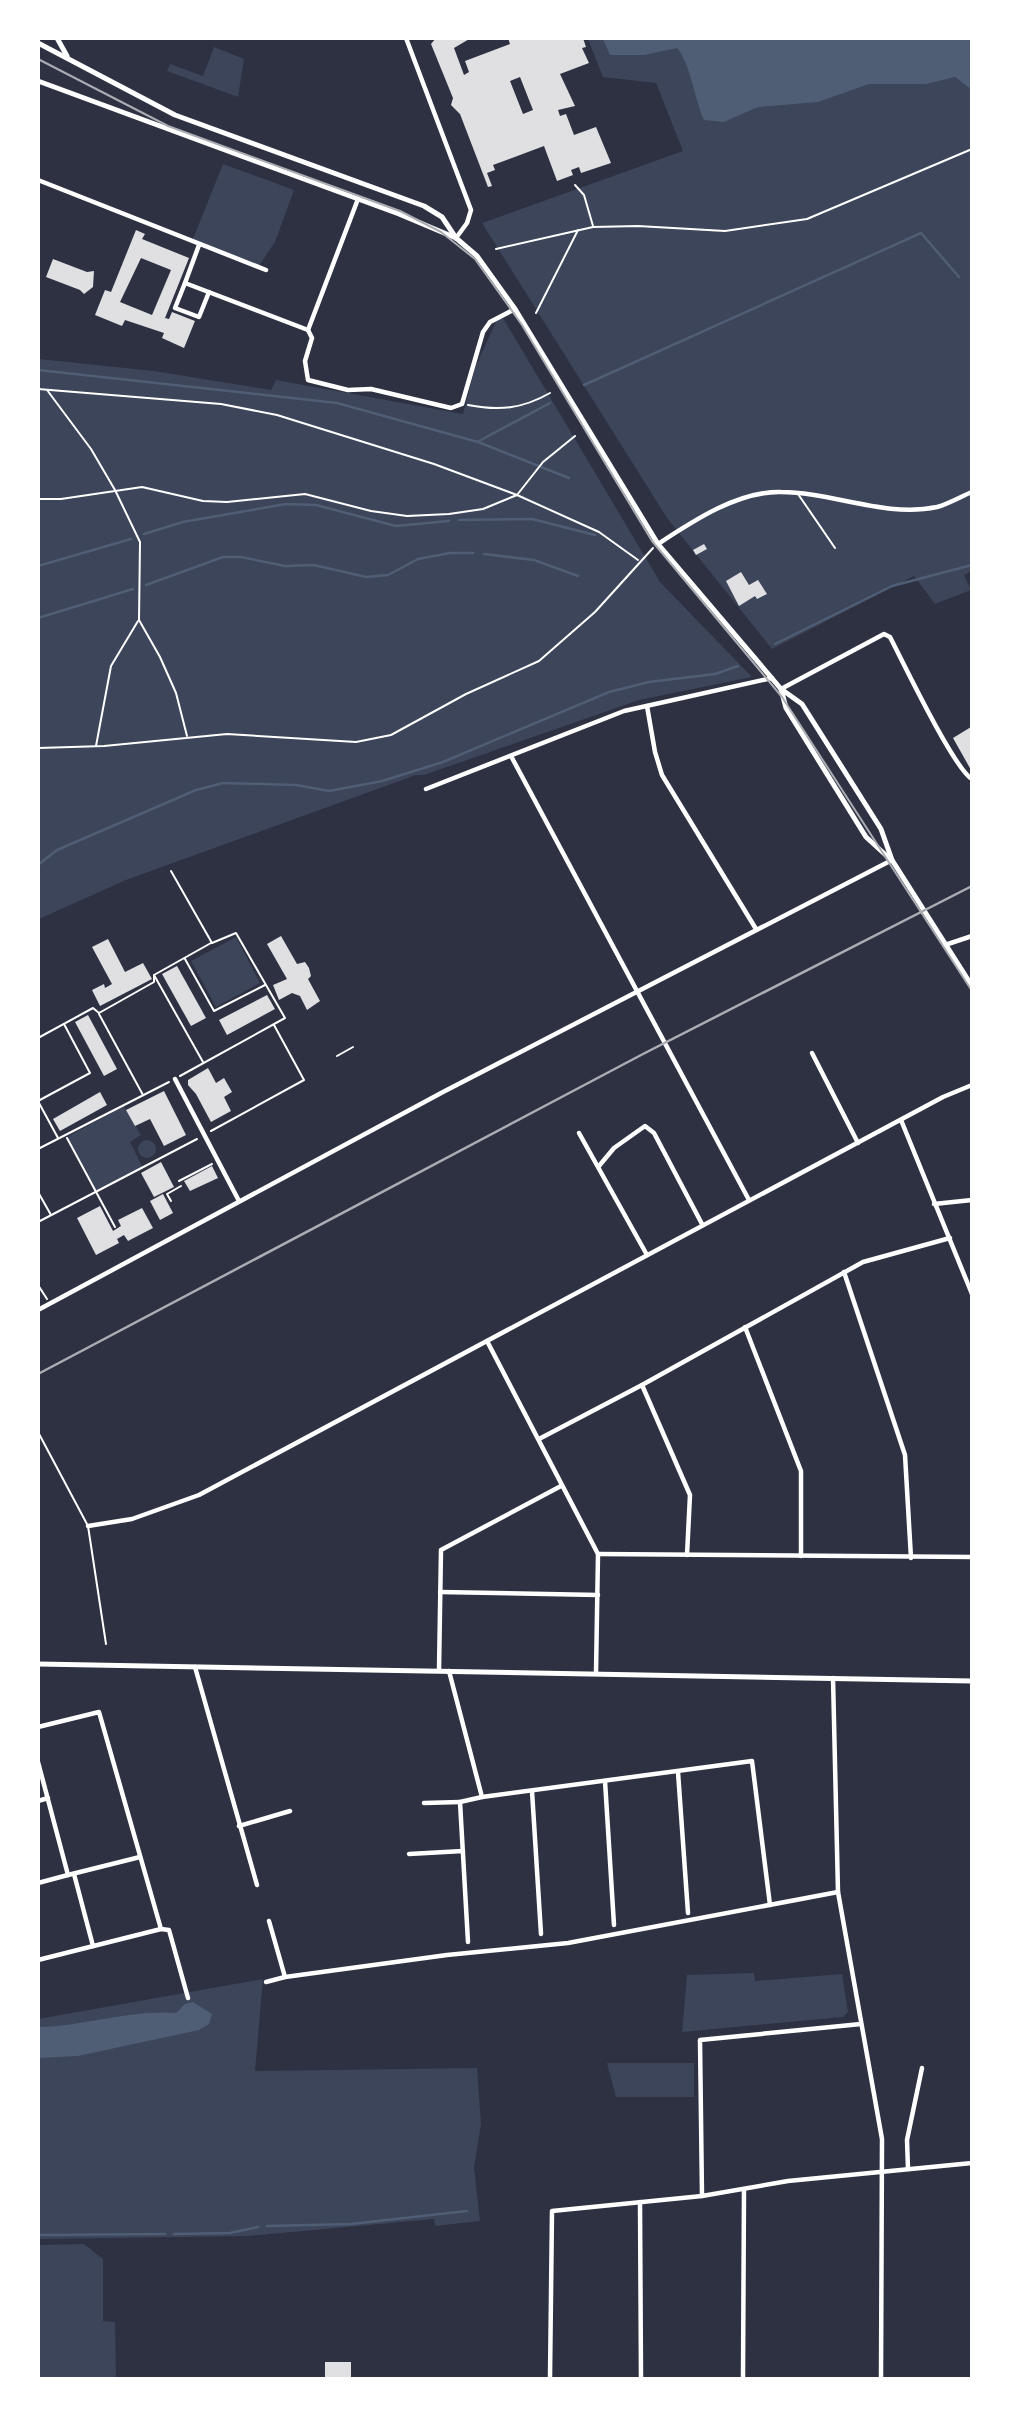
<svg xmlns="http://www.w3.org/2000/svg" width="1010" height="2417" viewBox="0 0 1010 2417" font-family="'Roboto Condensed',sans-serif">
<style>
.green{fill:#3c4559}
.water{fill:#4f5d75}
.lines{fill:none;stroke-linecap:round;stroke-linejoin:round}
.stream{stroke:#4f5d75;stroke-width:2.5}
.building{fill:#e0e0e3;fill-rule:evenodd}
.path{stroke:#fff;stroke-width:2}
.service{stroke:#fff;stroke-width:2}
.minor{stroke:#fff;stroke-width:4.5}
.tertiary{stroke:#fff;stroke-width:5}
.secondary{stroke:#fff;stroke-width:5}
.tram{stroke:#abadb3;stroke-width:2}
.rail{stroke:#abadb3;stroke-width:2.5}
</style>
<rect width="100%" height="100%" fill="#2d3142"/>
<g class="green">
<polygon points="588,39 971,39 972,571 964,575 971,590 935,604 914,576 772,649 667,518 482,223 683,151 656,83 603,77"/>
<polygon points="214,47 244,59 238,97 167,71 170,64 203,76"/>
<polygon points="223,164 294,190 275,242 259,266 193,239"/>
<polygon points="500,313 660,582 752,677 639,700 424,775 416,775 126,880 39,919 39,359 154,371 271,390 276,380 463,414 475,368"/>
<polygon points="236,937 260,983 216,1007 191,961"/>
<polygon points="124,1106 141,1135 130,1142 143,1168 95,1191 67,1137"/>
<circle cx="147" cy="1149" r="9"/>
<polygon points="754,1973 755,1981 842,1974 848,2012 843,2017 682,2032 687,1975"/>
<polygon points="263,1979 255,2071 477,2068 481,2124 474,2167 480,2221 435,2226 434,2219 248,2236 39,2239 38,2019"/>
<polygon points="607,2063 694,2063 694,2097 616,2097"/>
<polygon points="84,2244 103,2259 103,2321 115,2322 116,2378 39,2378 39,2245"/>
</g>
<g class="water">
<path d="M603,39H971V89L955,77L926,84H869L818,102L758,107L724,122L704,120C694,98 691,65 677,48L644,55H610Z"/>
<path d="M193,2002L212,2014L209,2024L199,2030L78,2056L39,2058V2027C85,2026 130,2009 176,2013L185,2004Z"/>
</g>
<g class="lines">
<g class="stream">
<polyline points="38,370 337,403 478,442 569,478"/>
<polyline points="584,385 921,233 959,277"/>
<polyline points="479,441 550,403"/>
<polyline points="459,520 532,519 595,535"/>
<polyline points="144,534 183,522 286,504 316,505 396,526 449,521"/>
<polyline points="484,554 534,560 578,576"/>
<polyline points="38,566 131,539"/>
<polyline points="146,585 223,557 241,557 285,566 314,565 366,577 388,575 418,559 450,553 473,553"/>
<polyline points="38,618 133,589"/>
<polyline points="775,644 892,586 972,565"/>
<polyline points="38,865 57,850 196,790 223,783 296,785 329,791 382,781 443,762 609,692 649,682 715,674 738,666"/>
<polyline points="267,2226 351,2224 467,2211"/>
<polyline points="174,2234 230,2233 258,2227"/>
<polyline points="38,2235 165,2234"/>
</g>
</g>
<g class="building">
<path d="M436,38H471L454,48L464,75L469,72L465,61L510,44L508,38H583L586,47L582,48L589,63L560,74L575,106L558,110L560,116L566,114L574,135L596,127L611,163L581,173L579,167L571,170L573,175L557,181L544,146L493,165L495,170L487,173L492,186L488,187L460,114L451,105L453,98L431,44ZM520,77L533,110L523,114L510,81Z"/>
<path d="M136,230L145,234L142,239L189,258L165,318L169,319L172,312L195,321L184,348L162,338L164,333L125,320L122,326L95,315L105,290L111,292ZM141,258L171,270L152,315L120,302Z"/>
<polygon points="53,259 87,272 94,271 93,287 84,294 80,290 46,277"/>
<polygon points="704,544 707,549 696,555 693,550"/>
<polygon points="741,572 749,585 758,580 767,594 757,599 755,596 739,606 726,581"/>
<polygon points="971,727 971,770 953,738"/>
<polygon points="281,936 297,964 305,962 309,968 311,976 308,979 320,1001 307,1010 300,996 292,993 279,1000 273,985 287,979 267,944"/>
<polygon points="108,939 125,972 143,963 152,979 100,1006 92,990 104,984 105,988 112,984 92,947"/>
<polygon points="177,966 206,1018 191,1026 162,974"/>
<polygon points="267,995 275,1009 227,1035 219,1020"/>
<polygon points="88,1015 117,1069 104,1076 75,1022"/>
<polygon points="208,1068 216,1083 224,1078 232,1092 224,1097 231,1111 211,1122 196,1094 188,1085 188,1080"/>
<polygon points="164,1091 186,1135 164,1146 150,1119 135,1126 126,1110"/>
<polygon points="100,1092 107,1105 60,1131 53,1119"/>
<polygon points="161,1162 174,1187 154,1197 141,1173"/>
<polygon points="212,1166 218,1178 190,1191 184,1181"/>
<polygon points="163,1194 173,1213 160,1220 150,1201"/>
<polygon points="100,1206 113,1231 121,1226 118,1220 142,1208 153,1228 128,1241 124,1235 117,1239 119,1243 96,1255 77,1218"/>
<rect x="325" y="2362" width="26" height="16"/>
</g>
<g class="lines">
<g class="path">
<polyline points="575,185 584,195 593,226"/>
<polyline points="496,249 593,227 638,226 725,231 807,219 972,149"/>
<polyline points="536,313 578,230"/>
<polyline points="38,389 221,404 277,415 434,464 517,495 599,532 638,560"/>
<polyline points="47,390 91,449 115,490 140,542 139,620 160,657 176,693 187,736"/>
<path d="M468,405C499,411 522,409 550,393"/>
<polyline points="38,499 61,499 142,487 203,501 227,502 305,494 371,511 407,516 449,514 483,509 517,495 543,462 575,436"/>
<polyline points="96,746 111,666 138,621"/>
<polyline points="38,748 104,746 227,734 356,742 391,735 466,694 539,661 595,612 653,548"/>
<polyline points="171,871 212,943 236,933 285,1018 180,1076"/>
<polyline points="185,959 214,1011 265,985"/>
<polyline points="154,975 203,1062"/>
<polyline points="99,1014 143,1095"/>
<polyline points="38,1038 93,1008 99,1013 154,982 154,975 211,943"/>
<polyline points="337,1056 353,1047"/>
<polyline points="38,1101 90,1073 64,1024"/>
<polyline points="39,1103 58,1138"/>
<polyline points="211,1131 304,1080 274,1025"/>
<polyline points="67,1138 115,1227"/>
<polyline points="38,1149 169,1082"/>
<polyline points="179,1181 212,1164"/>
<polyline points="38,1192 51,1215"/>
<polyline points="171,1201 167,1194 181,1186"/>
<polyline points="38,1222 197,1139"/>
<polyline points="38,1285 47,1299"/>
</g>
<g class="service">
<polyline points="798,494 835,548"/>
<polyline points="38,1432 88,1526 106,1644"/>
</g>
<g class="minor">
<polyline points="406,38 471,210 467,223 456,238"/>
<polyline points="38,180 266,270"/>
<polyline points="358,199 308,330 312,338 305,361 308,380 348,390 371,389 451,408 462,404 483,332 490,322 515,309"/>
<polyline points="199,245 185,283 308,330"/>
<polyline points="185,283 175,308 199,317 209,292"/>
<path d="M658,544C693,521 738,491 781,492C832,492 885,518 937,507C948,504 960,497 972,492"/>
<path d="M781,689L884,634L890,637C903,662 954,769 972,779"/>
<polyline points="647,706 655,752 662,775 756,929"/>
<polyline points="511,756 749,1200"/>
<polyline points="426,789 624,711 772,678"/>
<polyline points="945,945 972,936"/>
<polyline points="812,1053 858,1143"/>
<polyline points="175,1079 239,1201"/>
<polyline points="901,1120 972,1294"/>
<polyline points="579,1133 647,1255"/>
<polyline points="599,1166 614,1148 645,1126 654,1133 702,1224"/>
<polyline points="934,1204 972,1200"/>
<polyline points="844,1272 905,1455 911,1558"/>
<polyline points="38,1310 443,1092 892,860"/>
<polyline points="745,1327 801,1471 801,1556"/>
<polyline points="487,1341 598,1554 596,1673"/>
<polyline points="642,1385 690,1495 687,1555"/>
<polyline points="539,1439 642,1385 863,1262 950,1238"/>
<polyline points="88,1526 132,1519 199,1495 943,1097 972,1085"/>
<polyline points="598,1554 972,1557"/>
<polyline points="440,1592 598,1595"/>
<polyline points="195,1667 257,1885"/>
<polyline points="439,1670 441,1550 561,1486"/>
<polyline points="449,1671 482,1797 752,1761 770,1905"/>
<polyline points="833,1678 838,1892 882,2139 881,2378"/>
<polyline points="38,1727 99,1712 161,1929 169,1930 188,1998"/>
<polyline points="38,1762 68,1875 38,1883"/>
<polyline points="678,1772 688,1913"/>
<polyline points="605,1781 614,1925"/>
<polyline points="532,1791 541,1934"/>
<polyline points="38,1801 48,1798"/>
<polyline points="424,1803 460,1802"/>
<polyline points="239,1826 290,1811"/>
<polyline points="409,1854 463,1851"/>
<polyline points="74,1874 93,1946"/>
<polyline points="68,1875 140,1857"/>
<polyline points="269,1921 285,1977 447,1955 568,1943 838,1892"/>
<polyline points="468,1942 460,1802 482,1797"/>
<polyline points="38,1960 161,1929"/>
<polyline points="266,1982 285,1977"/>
<polyline points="908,2169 907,2140 922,2068"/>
<polyline points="702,2196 700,2040 861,2024"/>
<polyline points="640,2202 641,2378"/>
<polyline points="550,2378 552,2211 702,2196 788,2181 972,2163"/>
<polyline points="743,2378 744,2189"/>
</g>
<polyline class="tertiary" points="38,1664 972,1681"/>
<g class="secondary">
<polyline points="57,38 67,56"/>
<polyline points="38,43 175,115 424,206 442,217 456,238"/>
<polyline points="38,81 399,214 456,238 477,256 515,309 658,544 781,689 802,704 881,829 892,860 972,986"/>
<polyline points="781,689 786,708 866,837 889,858"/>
</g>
<polyline class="tram" points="38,59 168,126 400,211 441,232 475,259 522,325 652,541 782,697 972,991"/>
<polyline class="rail" points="38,1374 643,1054 972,886"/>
</g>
<rect width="1010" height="2417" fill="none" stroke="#ffffff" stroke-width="80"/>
</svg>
